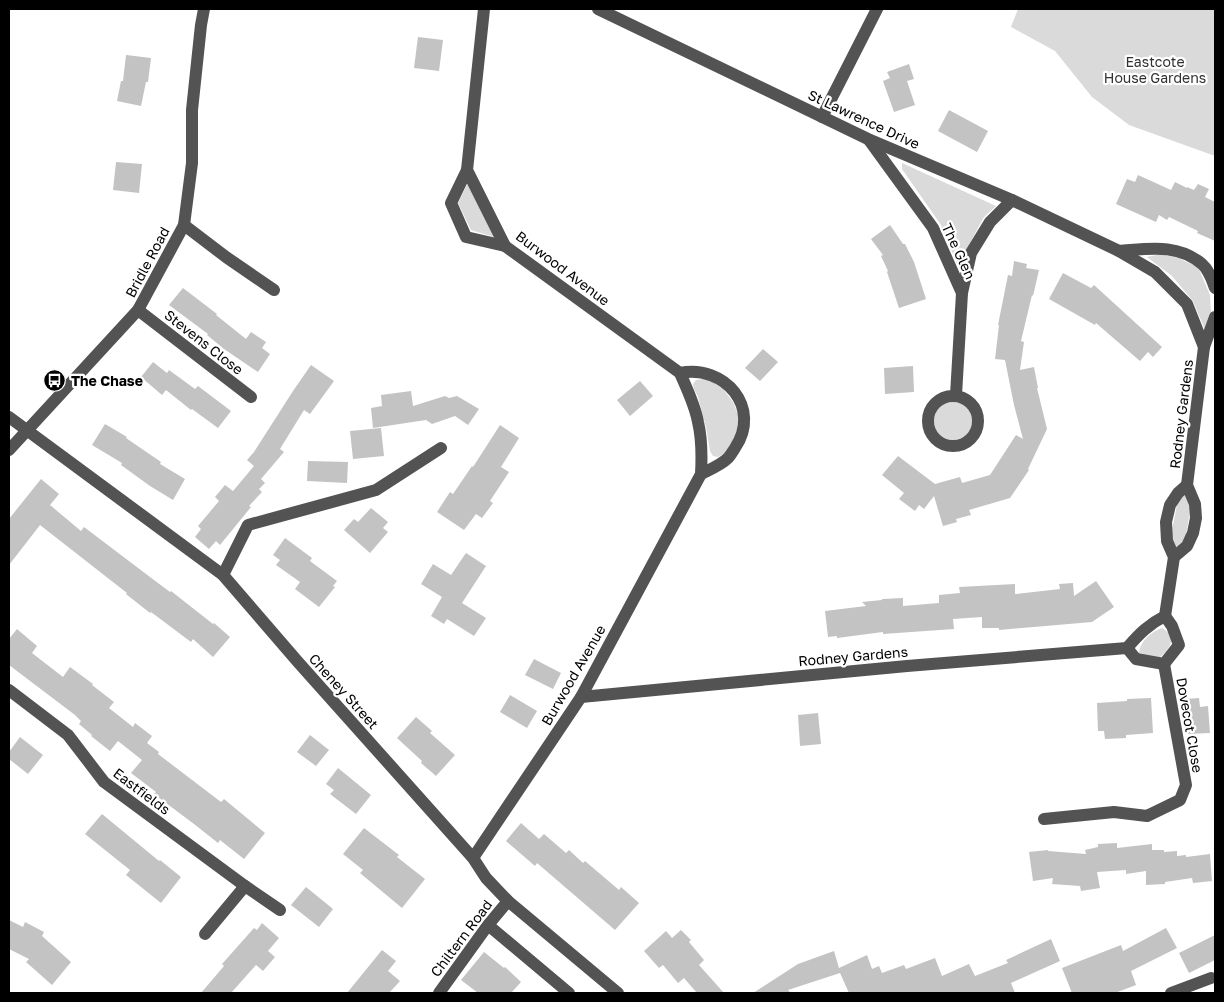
<svg xmlns="http://www.w3.org/2000/svg" width="1224" height="1002" viewBox="0 0 1224 1002" font-family="'Golos Text',sans-serif">
<style>
.green{fill:#dadada}
.building{fill:#c3c3c3}
.lines{fill:none;stroke-linecap:round;stroke-linejoin:round}
.minor{stroke:#535353;stroke-width:12}
.labels{text-anchor:middle;dominant-baseline:central;stroke-width:4.5;stroke-linejoin:round;paint-order:stroke}
.park-label{font-size:14px;fill:#313131;stroke:#fff}
.street-label{font-size:14px;fill:#000;stroke:#fff}
.poi-label{font-size:14px;font-weight:bold;fill:#000;stroke:#fff;text-anchor:start}
</style>
<rect width="100%" height="100%" fill="#fff"/>
<g class="green">
<polygon points="1018,9 1215,9 1215,156 1129,125 1092,97 1055,51 1011,27"/>
<polygon points="902,163 996,206 984,217 966,250 960,271 941,225 902,169"/>
<polygon points="468,183 494,237 471,230 458,203"/>
<polygon points="1161,254 1178,258 1198,267 1210,295 1211,314 1205,330 1193,301 1172,276 1147,257"/>
<polygon points="702,379 712,381 723,389 733,402 739,417 738,432 725,453 718,457 713,456 710,451 706,427 698,397 694,389 693,384 696,380"/>
<circle cx="953" cy="421" r="19"/>
<polygon points="1185,493 1191,504 1185,542 1176,550 1170,540 1178,500"/>
<path d="M1162,628C1178,637 1170,649 1159,658L1139,654C1139,642 1151,632 1162,628Z"/>
</g>
<g class="building">
<polygon points="418,37 443,40 439,71 414,68"/>
<polygon points="126,55 151,58 148,82 146,82 141,106 117,101 121,81 123,81"/>
<polygon points="909,64 914,79 907,81 915,105 894,112 883,81 890,78 887,72"/>
<polygon points="949,110 988,131 977,152 938,131"/>
<polygon points="116,162 142,164 139,193 113,190"/>
<polygon points="1138,175 1171,190 1175,182 1187,188 1187,187 1194,190 1198,184 1209,189 1205,197 1215,202 1215,241 1197,233 1198,231 1169,217 1167,220 1159,215 1156,222 1116,204 1127,179 1135,182"/>
<polygon points="890,225 903,244 905,244 914,262 926,299 899,308 887,272 888,271 881,256 883,255 871,239"/>
<polygon points="1014,261 1027,264 1026,268 1039,270 1033,296 1032,295 1021,341 1024,342 1020,370 1034,367 1038,388 1037,388 1047,429 1028,469 1029,470 1010,498 969,510 971,515 956,519 957,522 943,526 934,496 924,509 919,505 915,511 899,499 904,493 882,475 898,456 935,484 960,477 962,483 990,475 1016,435 1023,439 1014,405 1005,360 995,359 999,325 998,325 1008,275 1012,276"/>
<polygon points="1063,273 1091,288 1094,285 1162,347 1153,357 1148,352 1140,361 1096,323 1095,325 1049,299"/>
<polygon points="183,288 217,314 216,315 246,339 251,332 266,342 262,348 270,354 258,372 224,349 207,335 208,334 169,305"/>
<polygon points="763,349 778,362 760,381 745,368"/>
<polygon points="153,362 167,373 169,370 195,389 198,386 231,411 218,428 192,409 191,410 166,390 162,395 141,377"/>
<polygon points="311,365 334,381 310,414 304,410 280,449 284,452 261,479 265,483 259,489 262,492 249,506 251,507 220,545 216,541 209,549 195,537 201,529 198,526 219,501 215,497 225,485 233,491 254,466 247,460 254,452 293,391"/>
<polygon points="913,366 914,392 885,394 884,368"/>
<polygon points="640,381 653,396 630,416 617,400"/>
<polygon points="411,391 413,406 445,396 449,398 457,396 479,409 468,425 455,416 432,424 426,420 373,428 371,408 382,406 381,395"/>
<polygon points="105,424 127,437 126,438 161,462 160,464 185,479 173,500 150,486 121,465 122,463 92,445"/>
<polygon points="500,425 519,438 501,467 509,472 490,501 493,503 482,518 476,514 464,530 437,512 450,492 453,494 472,466 473,467"/>
<polygon points="381,428 384,456 353,459 350,431"/>
<polygon points="308,461 348,462 347,483 307,481"/>
<polygon points="41,479 59,494 50,505 81,531 84,527 150,577 170,592 171,591 213,624 214,623 230,637 213,657 193,639 191,642 151,612 150,613 126,594 127,593 40,525 9,565 9,519"/>
<polygon points="371,508 388,522 383,528 388,532 370,553 344,530 354,519 358,522"/>
<polygon points="285,538 312,558 310,561 337,581 333,586 335,587 319,607 295,589 300,582 276,565 280,560 273,555"/>
<polygon points="466,553 486,566 462,603 486,618 474,636 447,619 444,624 431,616 442,597 421,584 433,564 451,575"/>
<polygon points="1096,581 1114,607 1092,622 999,630 999,628 982,628 982,617 953,619 954,629 883,634 883,632 837,638 837,636 828,637 825,611 866,606 862,602 882,600 882,599 903,598 903,606 939,603 939,595 960,593 959,587 1015,584 1015,594 1060,589 1059,584 1073,583 1074,596"/>
<polygon points="17,629 37,646 32,653 63,677 70,667 93,684 92,685 114,702 109,708 133,727 135,723 152,736 147,743 159,752 158,754 221,802 224,799 265,833 244,859 220,840 218,843 194,824 154,794 156,792 131,773 142,760 118,741 110,751 91,736 92,735 79,724 81,721 75,715 9,665 9,639"/>
<polygon points="534,659 561,673 553,689 525,675"/>
<polygon points="510,695 537,711 527,728 500,712"/>
<polygon points="1151,698 1153,733 1126,735 1126,738 1105,739 1104,731 1098,731 1097,703 1127,701 1127,699"/>
<polygon points="1199,698 1200,707 1208,706 1210,733 1188,734 1185,699"/>
<polygon points="818,713 821,744 800,746 798,715"/>
<polygon points="416,717 432,731 430,733 455,755 436,776 421,763 422,761 397,738"/>
<polygon points="310,735 329,750 316,766 297,752"/>
<polygon points="20,737 43,755 28,774 9,759 9,752"/>
<polygon points="338,768 371,795 356,814 330,794 334,790 326,784"/>
<polygon points="102,814 159,861 160,860 181,877 161,903 126,875 130,870 85,834"/>
<polygon points="521,823 539,839 544,834 566,853 569,850 583,863 585,861 619,890 621,887 639,903 615,930 537,863 535,866 506,841"/>
<polygon points="364,828 399,855 397,857 425,879 402,908 360,873 363,870 343,854"/>
<polygon points="1117,843 1117,848 1152,844 1152,850 1164,850 1164,852 1177,851 1177,856 1186,855 1186,857 1210,854 1212,881 1193,883 1192,878 1165,882 1165,884 1146,885 1146,871 1126,874 1126,870 1097,872 1100,888 1081,891 1080,886 1052,884 1053,878 1033,881 1029,852 1048,850 1048,851 1086,854 1085,850 1098,847 1098,844"/>
<polygon points="306,887 333,909 319,927 291,905"/>
<polygon points="9,920 23,927 25,922 44,932 42,936 71,962 52,985 26,962 29,959 9,949"/>
<polygon points="262,923 279,938 268,951 275,957 263,971 256,965 231,993 201,993 224,966 222,964 254,928 257,930"/>
<polygon points="1166,928 1177,948 1131,971 1136,985 1115,993 1072,993 1062,968 1121,945 1123,951"/>
<polygon points="681,930 691,940 689,942 704,960 699,965 724,993 697,993 684,978 678,983 663,965 659,968 644,951 666,931 672,938"/>
<polygon points="1215,935 1215,960 1189,973 1179,953"/>
<polygon points="1051,939 1060,961 1011,983 1015,993 849,993 840,973 788,990 791,993 753,993 798,964 834,951 839,968 867,955 872,969 879,966 882,973 904,965 906,969 935,958 942,976 969,964 975,976 1008,963 1006,960"/>
<polygon points="382,950 396,961 388,971 400,981 389,993 347,993"/>
<polygon points="484,952 504,968 505,967 521,982 511,993 478,993 461,980"/>
</g>
<g class="lines">
<g class="minor">
<polyline points="598,9 868,139 1012,200 1119,251 1155,272 1187,304 1204,347"/>
<polyline points="822,117 877,9"/>
<polyline points="869,140 933,228 962,293 956,395"/>
<polyline points="467,170 451,203 466,237 505,246"/>
<polyline points="184,225 226,257 274,290"/>
<path d="M1119,251C1148,249 1177,243 1202,264C1209,270 1212,280 1215,288"/>
<polyline points="962,293 971,253 990,222 1012,200"/>
<polyline points="138,310 251,397"/>
<path d="M680,373C725,364 762,408 735,448C733,451 731,455 728,458C721,465 711,469 701,474"/>
<circle cx="953" cy="421" r="25"/>
<polyline points="9,417 223,575 298,662 473,858 486,878 508,901 618,993"/>
<polyline points="9,450 138,310 184,225 192,163 192,110 201,25 204,9"/>
<polyline points="1174,557 1187,546 1193,533 1196,518 1195,504 1187,485 1204,347 1215,317"/>
<polyline points="223,575 248,525 376,490 441,448"/>
<polyline points="1127,648 1136,659 1164,664 1179,645 1172,626 1165,616"/>
<polyline points="9,690 68,735 104,782 245,886 280,910"/>
<path d="M581,697L907,666L1127,648C1139,634 1149,624 1165,616L1174,557L1167,541L1166,522L1170,505L1178,493L1187,485"/>
<polyline points="1044,819 1114,812 1147,816 1180,800 1186,785 1164,664"/>
<path d="M473,858L581,697L701,474C702,456 702,439 698,422C695,405 687,389 680,373L505,246L467,170L484,9"/>
<polyline points="488,925 569,993"/>
<polyline points="205,934 245,886"/>
<polyline points="439,993 488,925 508,901"/>
<polyline points="1171,993 1211,978"/>
</g>
</g>
<defs>
<symbol id="bus-disc" viewBox="-11 -11 22 22"><circle r="9.5" fill="#000" stroke="#fff"/><path d="M-5-6H5V4H4V6H2V4H-2V6H-4V4H-5ZM-3.5-4V0h7V-4ZM-3.5 1.2v1.5H-2V1.2ZM2 1.2v1.5H3.5V1.2Z" fill="#fff"/></symbol>
</defs>
<g fill-rule="evenodd">
<use href="#bus-disc" x="42" y="368" width="25" height="25"/>
</g>
<g class="labels">
<g class="park-label">
<text x="1155" y="61">Eastcote<tspan x="1155" dy="16">House Gardens</tspan></text>
</g>
<g class="street-label">
<text transform="translate(864 119) rotate(25)">St Lawrence Drive</text>
<text transform="translate(959 251) rotate(65)">The Glen</text>
<text transform="translate(147 262) rotate(-62)">Bridle Road</text>
<text transform="translate(563 268) rotate(37)">Burwood Avenue</text>
<text transform="translate(204 342) rotate(38)">Stevens Close</text>
<text transform="translate(1181 414) rotate(-83)">Rodney Gardens</text>
<text transform="translate(853 656) rotate(-5)">Rodney Gardens</text>
<text transform="translate(573 675) rotate(-60)">Burwood Avenue</text>
<text transform="translate(344 691) rotate(48)">Cheney Street</text>
<text transform="translate(1190 725) rotate(80)">Dovecot Close</text>
<text transform="translate(142 791) rotate(37)">Eastfields</text>
<text transform="translate(461 938) rotate(-53)">Chiltern Road</text>
</g>
<g class="poi-label">
<text x="71" y="380">The Chase</text>
</g>
</g>
<rect width="1224" height="1002" fill="none" stroke="#000000" stroke-width="20"/>
</svg>
